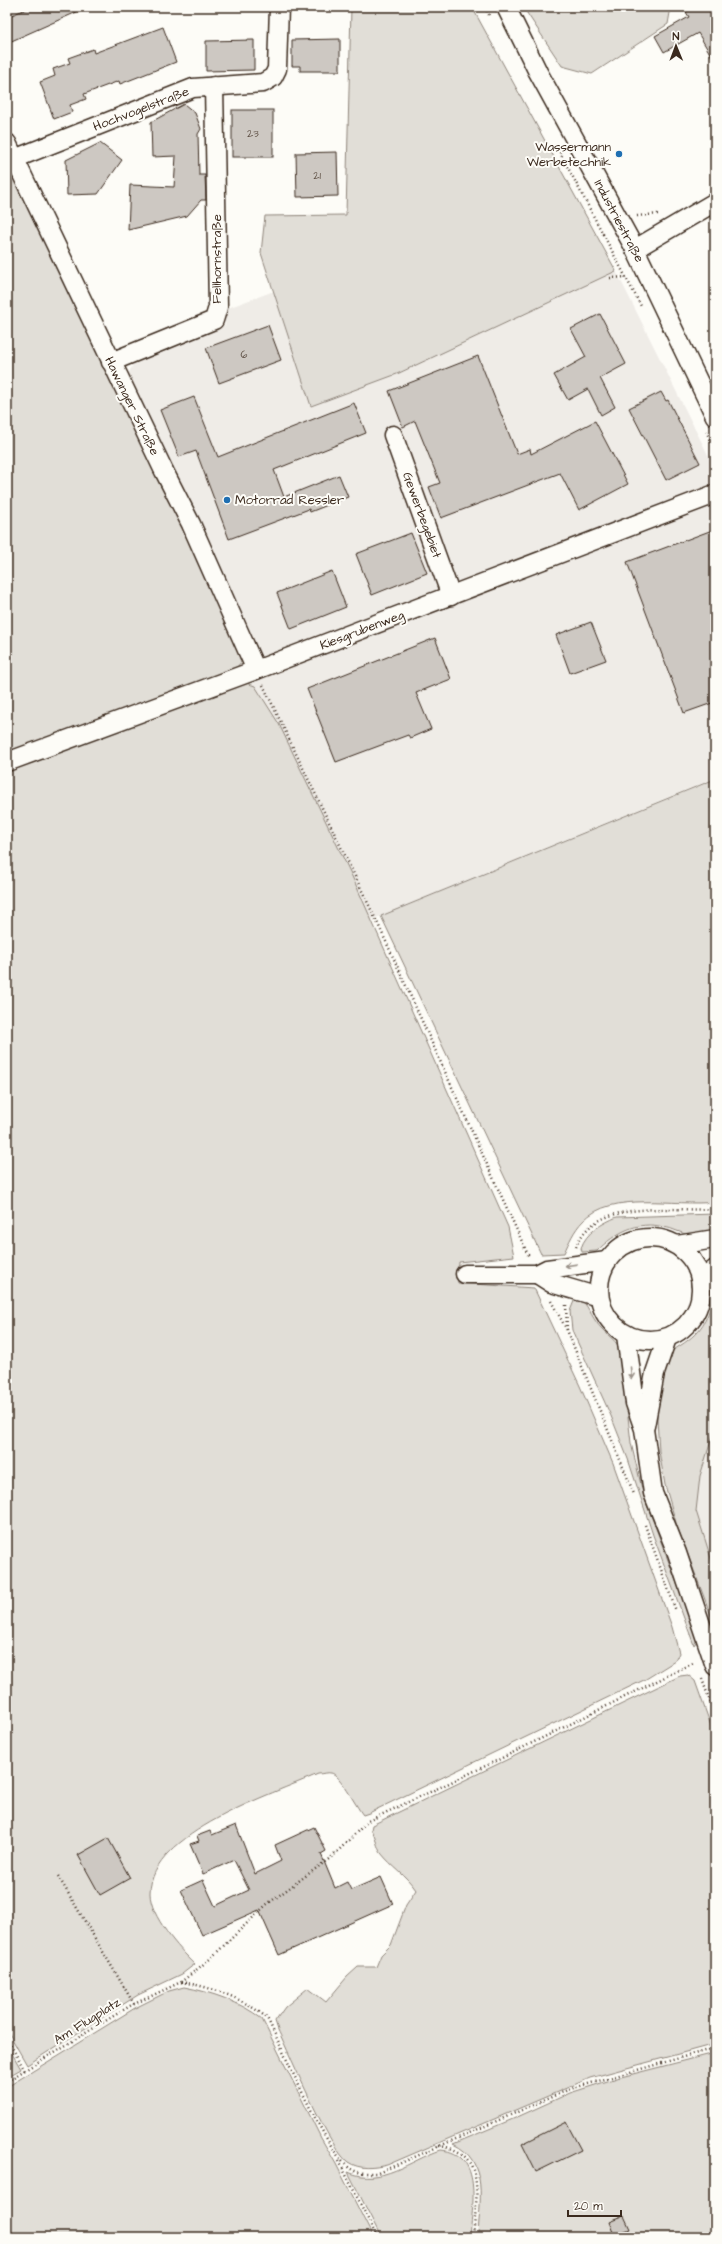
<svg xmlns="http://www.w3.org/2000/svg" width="722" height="2244" viewBox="0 0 722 2244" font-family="'Architects Daughter',sans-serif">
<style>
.built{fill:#efece7}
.green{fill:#e1ded7;stroke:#8e847a}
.building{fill:#cdc8c2;stroke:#3b2a1e}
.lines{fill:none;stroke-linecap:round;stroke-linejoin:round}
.minor-casing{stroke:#3b2a1e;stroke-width:21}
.path{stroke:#3b2a1e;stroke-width:2.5;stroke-dasharray:1 3;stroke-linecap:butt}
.minor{stroke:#fdfcf7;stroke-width:18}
.oneway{stroke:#9c938a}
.poi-dot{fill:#1f6fb2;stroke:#fdfcf7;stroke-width:1.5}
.labels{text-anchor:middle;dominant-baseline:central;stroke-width:4;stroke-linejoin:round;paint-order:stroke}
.number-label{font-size:11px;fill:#605247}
.street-label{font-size:13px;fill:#3b2a1e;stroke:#fdfcf7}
.poi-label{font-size:13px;fill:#3b2a1e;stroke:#fdfcf7;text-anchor:end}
</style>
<rect width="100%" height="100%" fill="#fdfcf7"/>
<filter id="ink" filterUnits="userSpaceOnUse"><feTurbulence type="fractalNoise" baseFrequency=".025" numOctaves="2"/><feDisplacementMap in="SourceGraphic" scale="8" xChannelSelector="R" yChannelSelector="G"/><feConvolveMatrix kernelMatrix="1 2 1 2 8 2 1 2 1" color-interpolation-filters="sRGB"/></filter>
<g filter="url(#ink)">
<g class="built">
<polygon points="616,271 715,469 715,778 371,920 279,725 259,692 252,685 241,662 239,653 128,383 128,374 136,359 225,325 225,309 274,291 311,406 397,374"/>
<polygon points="715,1415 715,1581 696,1529 694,1493"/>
</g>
<g class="green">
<polygon points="351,7 472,7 616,271 397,374 311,406 261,253 265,216 346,215"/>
<polygon points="523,7 671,7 668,24 592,74 562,66"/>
<polygon points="7,159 190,540 239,653 241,662 233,672 7,756"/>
<path d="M246,683L255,686L279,724L351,874L508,1227L514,1256L459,1262L458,1283L534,1288L580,1386L613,1463L672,1627L679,1653L675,1661L646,1679L369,1813L363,1815C355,1805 340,1774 331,1773C327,1772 322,1774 318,1774C273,1794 150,1833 150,1893C150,1916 179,1949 195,1964L182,1974L138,1995L27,2065L7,2030V768Z"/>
<path d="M715,779V1202C675,1207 612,1190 583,1221C574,1230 569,1242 564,1253L541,1254L381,916Z"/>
<path d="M715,1214V1232C707,1233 698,1235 690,1235C682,1234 672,1228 664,1227C637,1220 615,1233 597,1251L582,1252L581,1248C586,1232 603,1223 617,1217Z"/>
<path d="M715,1292V1428L700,1476L696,1511L715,1571V1626L677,1526L665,1485L659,1451L656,1403L670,1352C700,1334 706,1326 715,1292Z"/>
<path d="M582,1300C590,1309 593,1320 602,1329C608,1335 614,1340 620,1347L631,1443L644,1497L698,1639L694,1645L653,1535L628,1459L611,1416L572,1330L570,1311L574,1301Z"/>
<path d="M688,1675L695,1681L715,1737V2044L590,2078L387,2165C374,2168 360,2170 348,2162C330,2150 290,2055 278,2030L275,2021L285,2007L308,1988L326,2002L347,1977L358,1967H376L381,1955L391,1945L406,1905L416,1890C406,1875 392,1867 381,1853C377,1848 376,1837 371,1830L372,1825L680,1676Z"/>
<path d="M184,1987C211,1992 241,2002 262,2019L321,2138L336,2164L373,2237H7V2087L135,2008L169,1991Z"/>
<polygon points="7,2045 21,2069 7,2077"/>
<path d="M715,2053V2237H478C479,2203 490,2161 453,2144L513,2119L570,2093L617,2078Z"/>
<path d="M441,2150C484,2154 472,2207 470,2237H381L348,2172C381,2187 410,2160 441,2150Z"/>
</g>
<g class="building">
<polygon points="31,7 88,7 7,43 7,17"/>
<polygon points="693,7 715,7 715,62 698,33 664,52 655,36 689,17 686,12"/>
<polygon points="163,27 176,62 120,84 119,81 84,94 86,99 70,105 72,112 54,119 40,82 55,76 53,69 70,63 68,58 93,49 94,53"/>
<polygon points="340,39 340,71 300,71 300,66 292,66 292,40"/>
<polygon points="254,40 254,70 206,71 206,41"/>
<polygon points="184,104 195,113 201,129 198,134 199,175 205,175 206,200 201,200 187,216 128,230 130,185 174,187 176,156 152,157 151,122"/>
<rect x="232" y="110" width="41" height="47"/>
<polygon points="100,143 122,160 98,194 67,195 66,160"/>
<polygon points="337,152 338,196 297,197 296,153"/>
<polygon points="600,314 626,364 600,378 615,407 601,415 588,389 568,400 554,375 586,357 571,329"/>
<polygon points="268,325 281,360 219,383 206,348"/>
<polygon points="478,356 517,454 530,449 531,454 595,421 628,484 579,510 560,473 441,518 429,487 440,483 415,421 403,427 389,391"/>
<polygon points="661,392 666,401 668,400 700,463 666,480 629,408"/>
<polygon points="194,397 218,457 354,403 366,433 274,470 284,497 339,475 348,497 310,512 309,509 229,539 196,451 179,457 160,410"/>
<polygon points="715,529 715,702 684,713 627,562"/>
<polygon points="411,533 427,573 372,595 356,554"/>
<polygon points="332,571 346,607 291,629 277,593"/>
<polygon points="591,622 606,660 570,673 556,635"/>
<polygon points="435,638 451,679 416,693 431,729 410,738 408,735 336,762 307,689"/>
<polygon points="236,1825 255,1874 281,1861 275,1845 314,1827 326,1851 321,1854 335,1888 347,1882 351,1890 381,1877 393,1904 279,1955 259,1910 202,1935 181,1890 203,1880 215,1906 249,1890 234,1860 203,1874 190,1844 199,1841 197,1836 210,1831 212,1835"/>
<polygon points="108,1838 130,1878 100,1895 78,1855"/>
<polygon points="566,2122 581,2150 536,2172 522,2144"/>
<polygon points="624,2216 630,2229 614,2235 609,2222"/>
</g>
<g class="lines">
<defs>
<g id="minor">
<polyline points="506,7 538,72 635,249 715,416"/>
<polyline points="7,143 164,471 191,524 256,670"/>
<polyline points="14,159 193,88 263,83 273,77 277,69 279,7"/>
<polyline points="635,249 715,202"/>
<polyline points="111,362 214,320 218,307 214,86"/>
<polyline points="393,435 451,596"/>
<polyline points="7,762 256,670 715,494"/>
<circle cx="650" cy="1289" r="51"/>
<polyline points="677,1245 715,1239"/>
<polyline points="465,1274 537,1274 547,1269 607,1261"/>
<polyline points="537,1274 551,1283 599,1297"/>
<polyline points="701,1285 709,1274 715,1269"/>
<polyline points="626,1335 635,1403 644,1429 653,1493 677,1553 715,1666"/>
<polyline points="645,1426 655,1373 667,1338"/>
</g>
</defs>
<use href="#minor" class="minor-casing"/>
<g class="path">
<polyline points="485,7 489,15"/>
<polyline points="556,145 603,234 605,233"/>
<polyline points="637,216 658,214"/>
<polyline points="603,234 641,306"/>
<polyline points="610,278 626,277"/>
<polyline points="706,431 715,450"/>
<polyline points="263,685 378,924 529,1257"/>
<path d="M576,1247C594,1197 673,1212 715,1209"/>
<polyline points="551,1301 567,1330"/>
<polyline points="566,1305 567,1330 634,1494"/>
<polyline points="645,1525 676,1611"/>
<polyline points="702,1679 715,1715"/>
<polyline points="58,1876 134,2004"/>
<path d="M181,1982C212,1987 243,1998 267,2018C282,2047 328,2157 351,2169C359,2174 369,2173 378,2173L570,2089L715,2048"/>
<polyline points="7,2038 25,2071"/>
<polyline points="7,2081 130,2006 181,1982 210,1959 266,1905 333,1856 368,1821 496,1761 695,1662"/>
<path d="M439,2146C488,2151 476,2201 473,2237"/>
<polyline points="339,2161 377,2237"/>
</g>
<use href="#minor" class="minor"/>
</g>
<defs><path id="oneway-shaft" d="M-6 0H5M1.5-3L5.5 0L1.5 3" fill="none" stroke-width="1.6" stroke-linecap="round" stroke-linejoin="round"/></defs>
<g class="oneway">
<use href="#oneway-shaft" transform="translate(571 1265) rotate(172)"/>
<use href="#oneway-shaft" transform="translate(631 1373) rotate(85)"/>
</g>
</g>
<g class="poi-dot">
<circle cx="619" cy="154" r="4"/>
<circle cx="227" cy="500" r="4"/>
</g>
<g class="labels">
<g class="number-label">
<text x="253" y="133">23</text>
<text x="317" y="175">21</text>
<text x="244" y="354">6</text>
</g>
<g class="street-label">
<text transform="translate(141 109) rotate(-21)">Hochvogelstraße</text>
<text transform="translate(619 221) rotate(62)">Industriestraße</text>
<text transform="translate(217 259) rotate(-90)">Fellhornstraße</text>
<text transform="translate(132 406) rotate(64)">Hawanger Straße</text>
<text transform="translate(422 515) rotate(70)">Gewerbegebiet</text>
<text transform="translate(362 630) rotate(-21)">Kiesgrubenweg</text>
<text transform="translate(87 2021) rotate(-32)">Am Flugplatz</text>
</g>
<g class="poi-label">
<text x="611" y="147">Wassermann<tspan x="611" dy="15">Werbetechnik</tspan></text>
<text x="235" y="500" text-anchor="start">Motorrad Ressler</text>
</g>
</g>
<rect width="722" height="2244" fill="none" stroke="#fdfcf7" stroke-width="24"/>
<rect x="12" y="12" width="698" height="2220" fill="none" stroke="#3b2a1e" stroke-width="1.5" filter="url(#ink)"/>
<g transform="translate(676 46) rotate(359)" stroke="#fdfcf7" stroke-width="3" paint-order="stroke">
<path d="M0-3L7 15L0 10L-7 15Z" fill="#3b2a1e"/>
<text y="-6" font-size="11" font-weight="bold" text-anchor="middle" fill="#3b2a1e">N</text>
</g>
<path d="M568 2210v6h53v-6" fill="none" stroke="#3b2a1e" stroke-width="2"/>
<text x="574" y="2210" font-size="12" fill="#3b2a1e" stroke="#fdfcf7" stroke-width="3" paint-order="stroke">20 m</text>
</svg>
